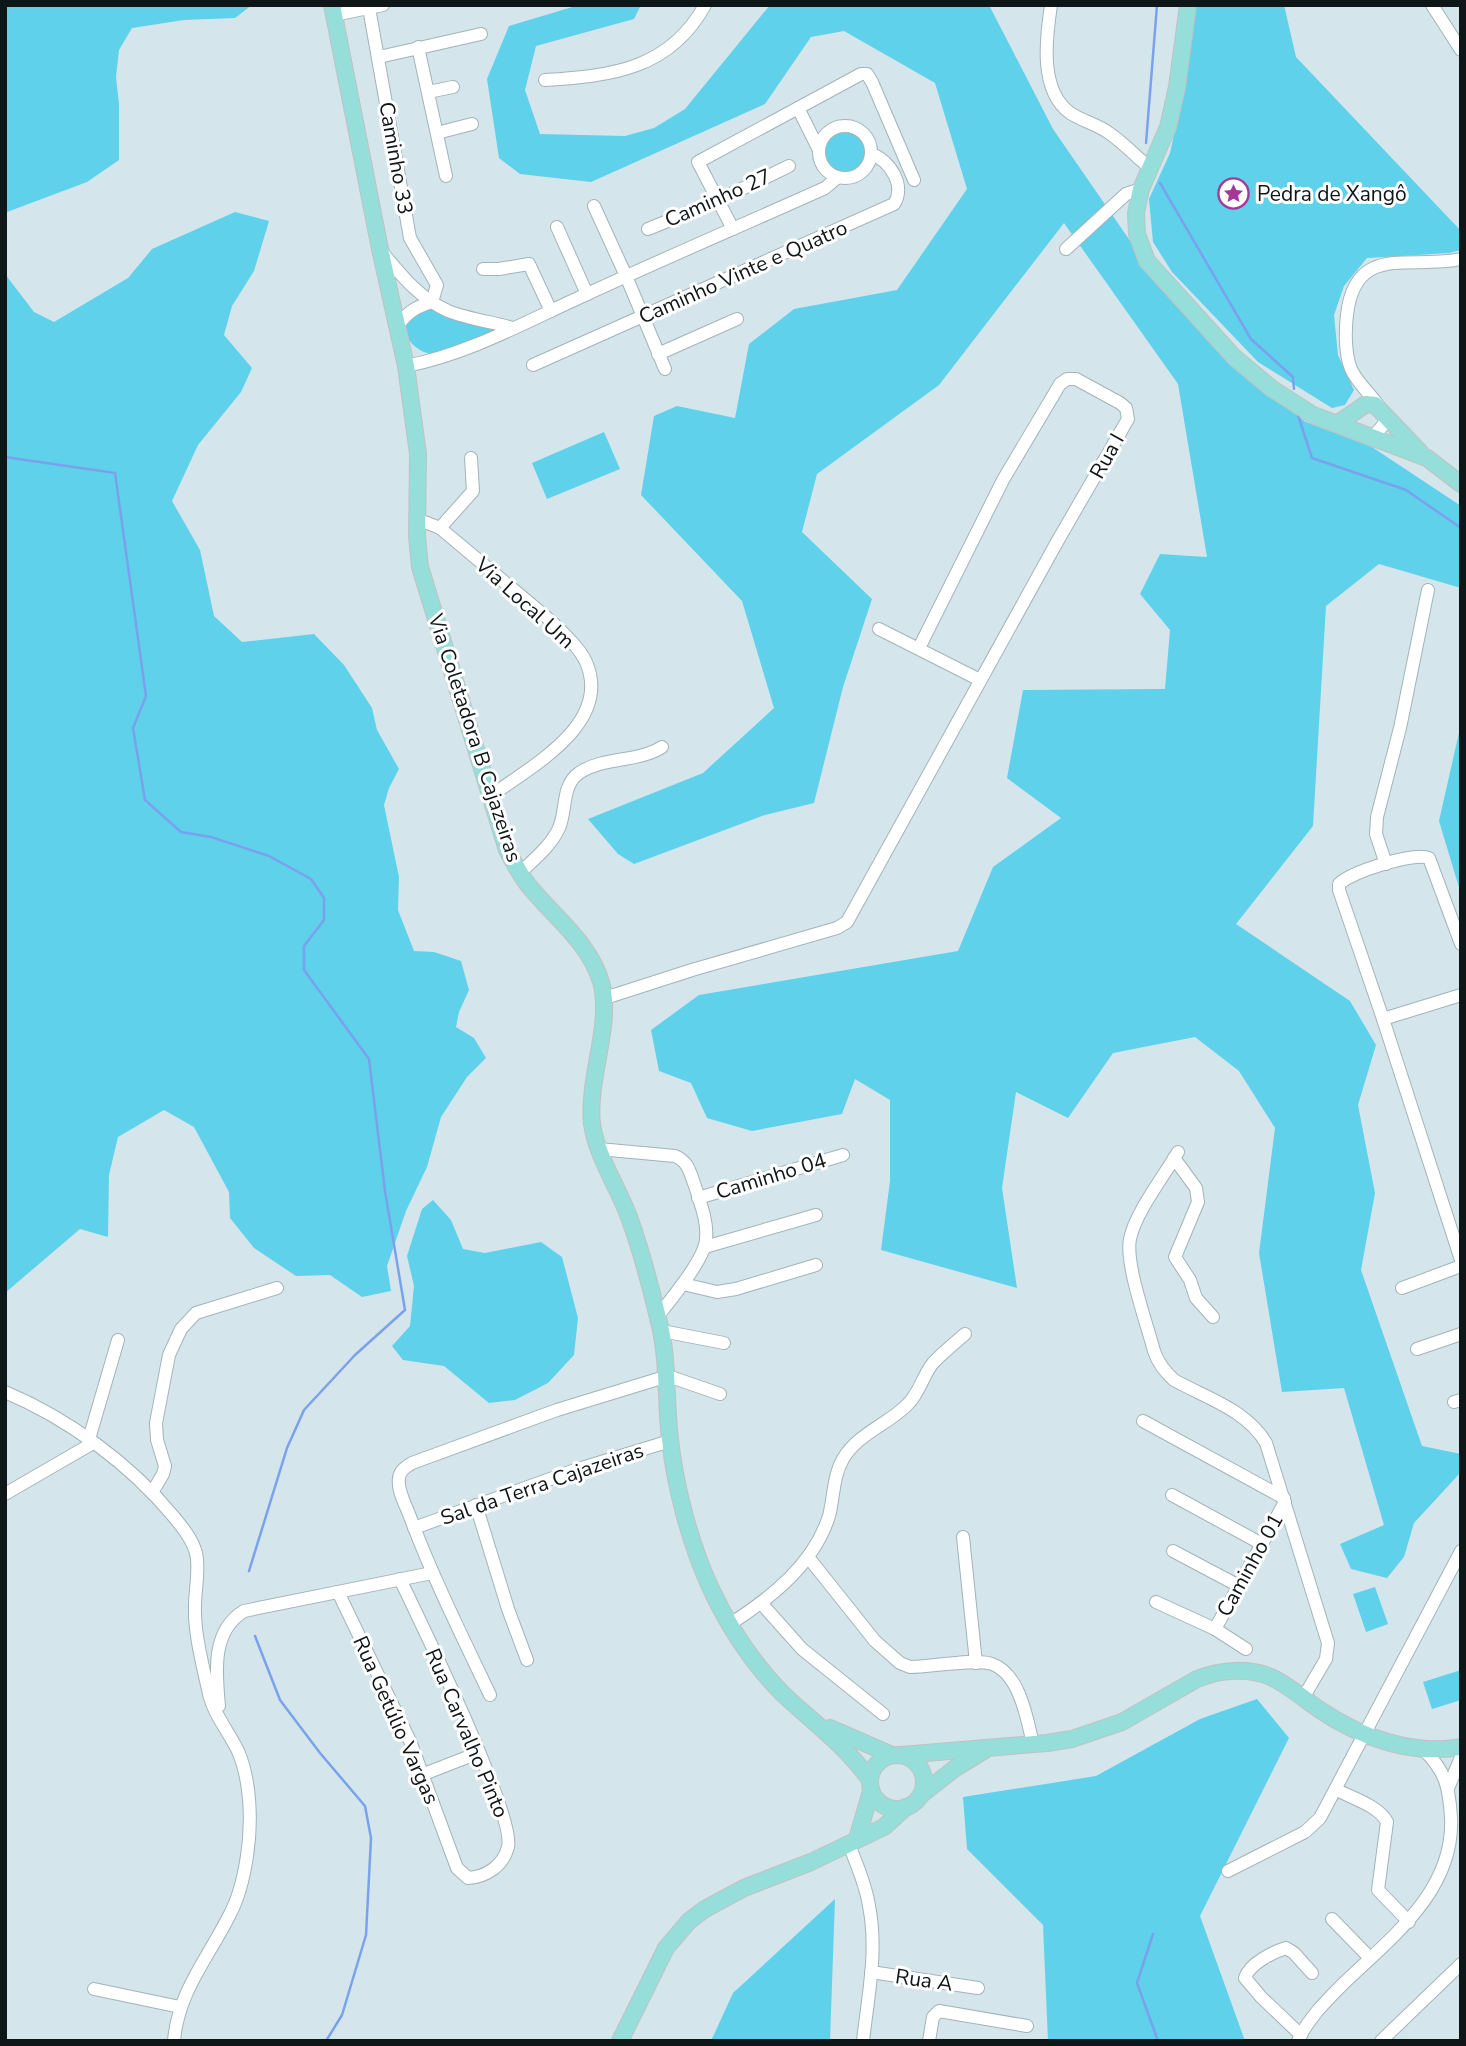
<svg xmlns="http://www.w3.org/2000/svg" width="1466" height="2046" viewBox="0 0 1466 2046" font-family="'Nunito Sans',sans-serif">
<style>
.green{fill:#5fd1eb}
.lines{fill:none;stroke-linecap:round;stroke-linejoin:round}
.stream{stroke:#7aa2ec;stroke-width:2.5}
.minor-casing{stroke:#a2b4b8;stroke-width:14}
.major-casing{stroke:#c1c2c3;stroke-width:18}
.minor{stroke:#fff;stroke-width:12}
.major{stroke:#95deda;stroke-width:16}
.labels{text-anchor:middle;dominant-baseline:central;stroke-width:6;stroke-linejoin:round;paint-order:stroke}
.street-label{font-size:21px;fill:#0f1617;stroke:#fff}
.poi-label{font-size:21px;fill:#0f1617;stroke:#fff;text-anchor:start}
</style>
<rect width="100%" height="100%" fill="#d4e6eb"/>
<g class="green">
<polygon points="5,5 252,5 235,18 184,20 132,28 119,50 116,77 119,104 119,160 87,182 7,212 5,216"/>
<polygon points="579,5 641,5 634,19 536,46 525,90 540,134 625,136 654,128 685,109 770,5 989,5 1053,129 1144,261 1235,369 1306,422 1372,447 1461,506 1461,588 1379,564 1326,606 1313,826 1236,924 1350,1001 1376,1045 1358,1105 1375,1193 1361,1270 1422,1446 1461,1454 1461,1472 1414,1523 1404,1557 1387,1578 1351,1569 1340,1544 1384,1525 1344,1388 1282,1392 1259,1253 1275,1128 1239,1071 1195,1037 1113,1053 1068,1118 1016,1092 1002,1188 1017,1288 881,1250 890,1181 890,1100 855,1079 842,1114 752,1131 707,1118 691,1083 659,1071 651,1030 699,995 958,951 993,867 1061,818 1007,778 1023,690 1165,689 1170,630 1140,594 1160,554 1207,557 1178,384 1064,223 939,385 817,474 802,532 872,599 843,687 814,803 765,815 634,864 618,854 588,819 703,773 774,708 742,601 641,495 654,416 677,406 735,418 749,344 794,309 897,290 967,189 935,83 844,31 811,37 765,104 591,182 520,174 499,158 487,79 509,26"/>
<polygon points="1196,5 1284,5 1296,57 1461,231 1461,250 1449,253 1367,258 1344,286 1334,315 1338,355 1354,390 1345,405 1332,408 1258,362 1172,272 1153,242 1149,199 1170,153 1188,68"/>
<circle cx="844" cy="152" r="21"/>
<polygon points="235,212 269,221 254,271 232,306 224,335 252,368 241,392 198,445 172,501 200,550 214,616 242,642 314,634 344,665 372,708 377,730 399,769 389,788 384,805 399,877 398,910 414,951 434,952 461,961 469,990 459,1012 456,1027 474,1038 486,1058 467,1077 441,1117 427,1167 406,1211 387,1266 391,1291 362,1297 330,1275 296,1276 254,1248 230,1218 229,1192 194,1127 164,1110 118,1137 109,1175 108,1237 80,1229 5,1293 5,274 34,312 54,322 128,278 152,249"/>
<path d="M433,306L498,330L433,354C415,353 395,331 412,315C417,311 427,309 433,306Z"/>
<polygon points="604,432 620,469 547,499 532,463"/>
<polygon points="1461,724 1461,894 1439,821"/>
<polygon points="433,1200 451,1220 463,1249 485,1253 541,1242 562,1257 578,1318 574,1355 548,1383 515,1400 489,1403 444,1366 403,1360 392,1346 410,1326 414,1286 407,1256 422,1209"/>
<polygon points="1375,1587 1388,1624 1366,1632 1353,1594"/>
<polygon points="1461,1670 1461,1700 1432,1709 1423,1682"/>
<polygon points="1257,1699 1289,1738 1200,1916 1245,2041 1048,2041 1043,1925 967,1849 963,1797 1096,1776 1200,1719"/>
<polygon points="835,1899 830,2041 711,2041 733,1993"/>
</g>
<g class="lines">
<g class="stream">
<polyline points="1146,143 1157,5"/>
<polyline points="1160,183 1251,339 1293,377 1294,389"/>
<polyline points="1297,412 1312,458 1406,490 1461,528"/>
<polyline points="5,457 115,473 146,696 133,728 145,800 181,832 211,837 269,856 311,879 324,898 324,920 304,946 304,970 369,1059 385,1191 405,1310 355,1355 304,1410 287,1448 249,1571"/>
<polyline points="255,1636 280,1700 320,1753 365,1806 371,1838 366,1935 342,2015 326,2041"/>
<polyline points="1153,1934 1137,1983 1158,2041"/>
</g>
<defs>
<g id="minor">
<path d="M1051,5C1046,38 1039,90 1070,113C1082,121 1097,124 1109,133C1124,143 1136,157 1150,168"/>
<polyline points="1432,5 1461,50"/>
<polyline points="369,8 410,238 437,285 432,302"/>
<polyline points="334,15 383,5"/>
<polyline points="418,47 446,176"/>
<polyline points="379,57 481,34"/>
<path d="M545,80C612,76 670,69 705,5"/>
<polyline points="428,92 453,87"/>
<polyline points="798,108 818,148"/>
<circle cx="845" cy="152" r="26"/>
<polyline points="437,133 472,124"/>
<polyline points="594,206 626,276 665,369"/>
<polyline points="557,227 587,294"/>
<polyline points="648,229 719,200 789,166"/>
<polyline points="733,229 698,162 861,74 867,74 872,82 914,180"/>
<polyline points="1066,249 1126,194 1141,189"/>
<path d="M382,252C401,275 419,298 448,311C468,319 492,322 513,328"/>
<polyline points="483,269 499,269 529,264 551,311"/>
<path d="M398,325C409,311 416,307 432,302"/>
<polyline points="658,354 737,319"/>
<path d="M533,365L894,204C906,186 890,160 871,154"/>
<path d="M406,366C469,354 527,321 585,295C665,258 745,224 825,188L838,177"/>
<path d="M1373,437L1385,423C1383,402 1359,388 1351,369C1345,354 1345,331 1347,315C1355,242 1411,270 1461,259"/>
<path d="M417,519L440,528L551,621C563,633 579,647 586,662C613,724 531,766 491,796"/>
<polyline points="440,528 473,491 471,458"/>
<polyline points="879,629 980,680"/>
<polyline points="1386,864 1376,834 1377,817 1400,728 1428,590"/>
<path d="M520,873C533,860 551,846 559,828C567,810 561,786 579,773C604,756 637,763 662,747"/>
<path d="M1461,944L1429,858C1413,852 1351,872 1339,884V890L1383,1019L1461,1260"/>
<polyline points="605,998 692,970 837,928 847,922 1057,542 1128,419 1126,408 1120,403 1076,379 1067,379 1060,384 1003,480 919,648"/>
<polyline points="1383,1019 1461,995"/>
<path d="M599,1149L675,1156C689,1162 690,1173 695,1186C700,1202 708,1222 706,1239C705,1259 671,1299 658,1316"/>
<path d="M1178,1152C1164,1176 1135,1213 1130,1239C1125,1264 1147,1324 1154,1351C1158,1363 1165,1372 1174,1380C1206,1398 1247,1410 1266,1443L1328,1643L1326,1659L1303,1698"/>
<polyline points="1174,1158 1196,1188 1198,1202 1175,1257 1190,1280 1196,1298 1213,1317"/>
<polyline points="698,1198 843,1155"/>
<polyline points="705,1247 816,1215"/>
<polyline points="683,1284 717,1292 736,1289 816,1265"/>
<polyline points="1402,1288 1461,1266"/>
<polyline points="662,1331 724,1343"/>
<polyline points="1417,1349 1461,1334"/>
<path d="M5,1392C69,1419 130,1464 174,1517C183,1528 192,1539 196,1553C200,1570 195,1588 195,1606C194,1634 203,1666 209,1694C214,1715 229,1732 238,1751C251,1781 252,1823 247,1856C244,1876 239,1898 229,1916C208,1958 178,1992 174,2041"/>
<polyline points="1454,1402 1461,1400"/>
<polyline points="1143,1421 1284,1498"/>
<polyline points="89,1439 118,1340"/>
<polyline points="153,1491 163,1474 165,1466 157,1440 156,1423 169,1355 181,1329 196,1313 277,1288"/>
<polyline points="5,1494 93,1443"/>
<polyline points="1172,1495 1262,1544"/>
<polyline points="476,1505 508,1609 527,1660"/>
<polyline points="414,1528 575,1470 670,1441"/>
<polyline points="963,1537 976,1663"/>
<polyline points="1173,1551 1239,1586"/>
<path d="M808,1557L875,1641L900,1663L910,1667C930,1667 976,1658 992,1664C1020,1674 1027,1719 1033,1744"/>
<path d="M338,1592L410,1741L457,1868L468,1878C486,1877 503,1866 508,1847C516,1817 419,1619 400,1579"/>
<polyline points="1156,1602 1215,1629 1246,1649"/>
<polyline points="761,1603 802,1649 883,1714"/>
<path d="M730,1624C771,1598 814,1564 829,1516C834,1497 833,1476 843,1459C857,1434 889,1424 908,1404C920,1392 923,1375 933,1363C943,1352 955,1343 965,1334"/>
<polyline points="1215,1629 1285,1502"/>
<path d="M490,1695C462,1636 432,1576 409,1514C405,1504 397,1489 399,1478C400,1470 406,1467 412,1463L557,1410L668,1376L720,1394"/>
<path d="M219,1706C216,1673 211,1631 244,1611L432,1573"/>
<polyline points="424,1774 478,1753"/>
<polyline points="1449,1786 1461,1757"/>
<path d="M1337,1790C1352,1798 1379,1806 1387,1822L1378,1890L1409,1922"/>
<path d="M849,1844C856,1864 866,1884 869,1906C878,1950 868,1996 863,2041"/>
<polyline points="1228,1871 1305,1832 1320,1818 1461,1551"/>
<polyline points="1332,1919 1370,1958"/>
<polyline points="871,1972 978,1988"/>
<polyline points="94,1989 180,2007"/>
<path d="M1301,2035L1261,1997L1245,1978C1249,1964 1273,1952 1286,1948L1294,1953L1312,1973"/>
<polyline points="929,2041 933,2017 939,2011 1027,2026"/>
<path d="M1298,2041C1307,2020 1325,2002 1341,1986C1389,1939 1455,1892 1451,1817C1449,1787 1446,1772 1424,1750"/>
<polyline points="1381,2041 1461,1964"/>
</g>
<g id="major">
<path d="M332,5L380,249L406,366L418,454L417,536L420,567L507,850C514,863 520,875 529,886C554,917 589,942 601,982C613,1023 587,1079 592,1124C597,1157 617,1185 629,1217C641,1250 650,1284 658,1318C669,1358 665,1398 670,1439C675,1487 691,1547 712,1591C730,1629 754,1665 784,1695C814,1723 846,1746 870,1780"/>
<polyline points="1188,5 1177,87 1168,127 1141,189 1136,213 1137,234 1147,261 1234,357 1271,388 1313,415 1427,458 1461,484"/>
<polyline points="1337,424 1366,404 1375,405 1420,452"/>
<polyline points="830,1728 892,1755"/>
<path d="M901,1755L1047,1743L1072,1739L1122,1722L1197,1679C1219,1670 1248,1667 1271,1677C1288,1685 1304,1699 1320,1710C1360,1737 1412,1756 1461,1747"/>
<circle cx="897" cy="1782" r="27"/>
<polyline points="921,1795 954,1769 985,1750"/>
<polyline points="857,1839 871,1791"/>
<polyline points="620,2041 666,1948 689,1921 705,1909 744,1888 811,1862 884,1827 906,1807"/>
</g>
</defs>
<use href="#minor" class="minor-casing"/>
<use href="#major" class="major-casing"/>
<use href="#minor" class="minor"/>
<use href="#major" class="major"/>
</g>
<defs>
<symbol id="sight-ring" viewBox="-11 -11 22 22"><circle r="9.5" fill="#fff" stroke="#a53999" stroke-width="1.5"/><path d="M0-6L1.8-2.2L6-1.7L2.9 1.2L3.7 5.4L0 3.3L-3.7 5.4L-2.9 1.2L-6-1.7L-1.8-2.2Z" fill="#a53999"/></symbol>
</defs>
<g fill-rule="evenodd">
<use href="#sight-ring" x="1216" y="176" width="35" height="35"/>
</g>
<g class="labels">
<g class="street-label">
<text transform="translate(396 158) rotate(80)">Caminho 33</text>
<text transform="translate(718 198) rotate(-24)">Caminho 27</text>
<text transform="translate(743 272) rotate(-24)">Caminho Vinte e Quatro</text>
<text transform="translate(1107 456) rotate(-61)">Rua I</text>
<text transform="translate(525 603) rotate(42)">Via Local Um</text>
<text transform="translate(475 738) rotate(72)">Via Coletadora B Cajazeiras</text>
<text transform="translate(771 1176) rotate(-17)">Caminho 04</text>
<text transform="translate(542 1484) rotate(-19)">Sal da Terra Cajazeiras</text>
<text transform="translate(1250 1565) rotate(-61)">Caminho 01</text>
<text transform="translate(396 1720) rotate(66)">Rua Getúlio Vargas</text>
<text transform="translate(467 1733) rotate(67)">Rua Carvalho Pinto</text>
<text transform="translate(924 1980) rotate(8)">Rua A</text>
</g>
<g class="poi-label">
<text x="1257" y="194">Pedra de Xangô</text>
</g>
</g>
<rect width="1466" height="2046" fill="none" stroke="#0f1617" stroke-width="14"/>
</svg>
